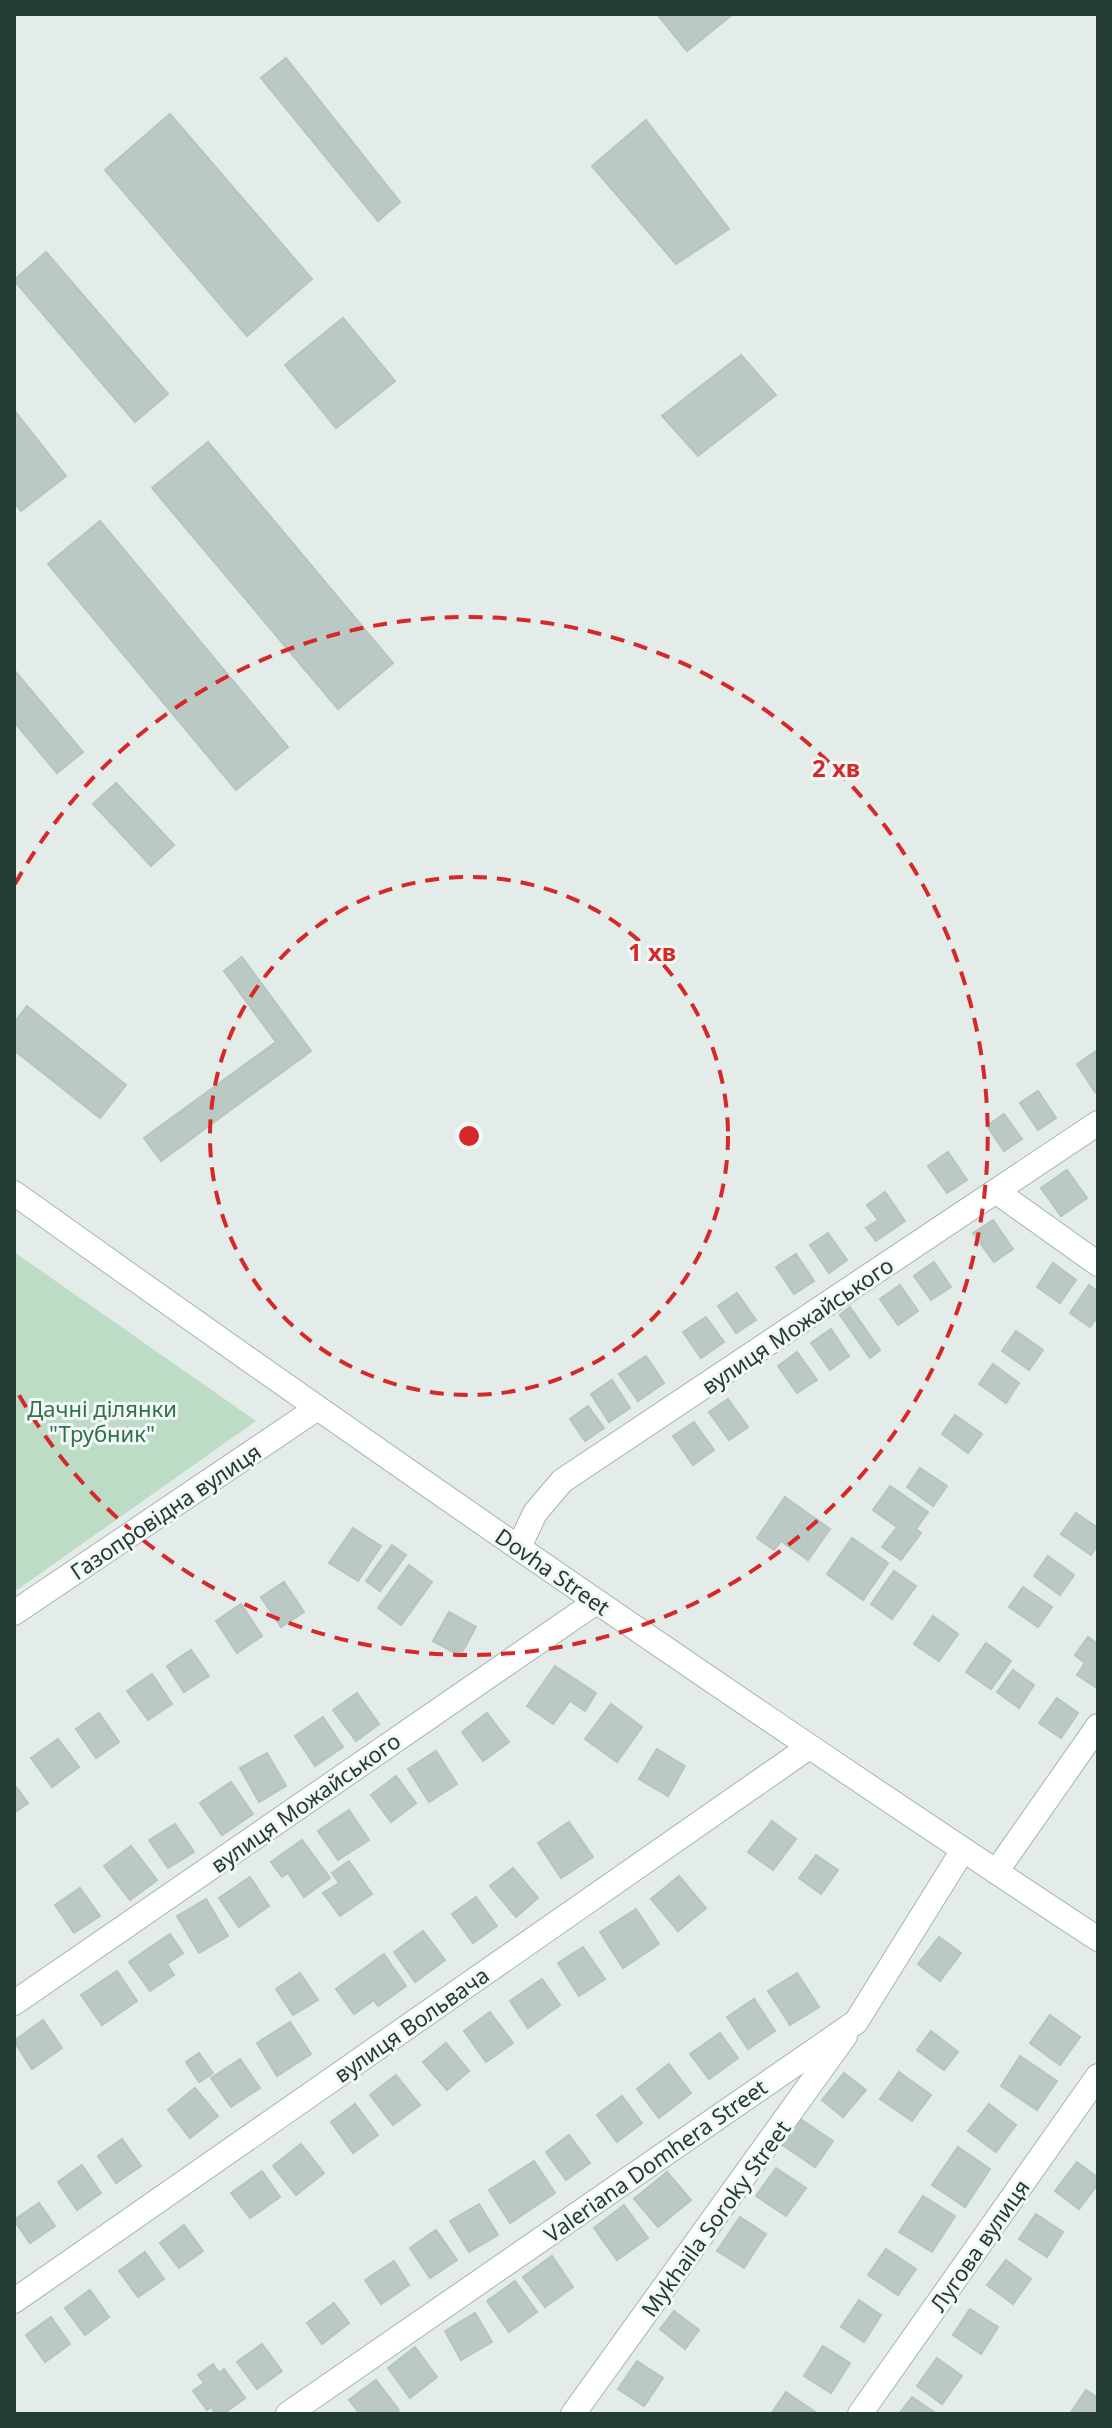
<svg xmlns="http://www.w3.org/2000/svg" width="1112" height="2428" viewBox="0 0 1112 2428" font-family="'Noto Sans',sans-serif">
<style>
.green{fill:#bddcc6}
.building{fill:#bbc9c4;stroke:#b6c5bf;stroke-width:2}
.lines{fill:none;stroke-linecap:round;stroke-linejoin:round}
.minor-casing{stroke:#a6b4af;stroke-width:26}
.minor{stroke:#fff;stroke-width:24}
.ring{fill:none;stroke:#d62828;stroke-width:4;stroke-dasharray:14 10}
.labels{text-anchor:middle;dominant-baseline:central;stroke-width:6;stroke-linejoin:round;paint-order:stroke}
.street-label{font-size:22px;fill:#243c36;stroke:#f3f8f6}
.park-label{font-size:22px;fill:#30704c;stroke:#f3f8f6}
.centre{fill:#d62828;stroke:#f3f8f6;stroke-width:4}
.ring-label{font-size:24px;text-anchor:middle;font-weight:bold;fill:#d62828;stroke:#f3f8f6;stroke-width:6;stroke-linejoin:round;paint-order:stroke}
</style>
<rect width="100%" height="100%" fill="#e3ece8"/>
<polygon class="green" points="14,1252 256,1421 14,1592"/>
<g class="building">
<polygon points="657,14 733,14 687,51"/>
<polygon points="286,58 400,202 378,221 261,78"/>
<polygon points="170,114 312,279 247,336 105,170"/>
<polygon points="646,120 729,229 676,264 592,166"/>
<polygon points="46,252 168,394 135,422 14,280"/>
<polygon points="343,318 395,381 336,428 285,365"/>
<polygon points="741,355 776,395 698,456 662,416"/>
<polygon points="14,410 66,476 21,511 14,502"/>
<polygon points="208,442 393,663 338,709 152,488"/>
<polygon points="100,521 288,747 236,790 48,564"/>
<polygon points="14,670 83,752 57,773 14,722"/>
<polygon points="116,783 174,845 151,866 93,804"/>
<polygon points="242,957 311,1051 161,1161 144,1138 276,1042 224,971"/>
<polygon points="27,1006 126,1085 100,1118 14,1050 14,1023"/>
<polygon points="1096,1051 1098,1090 1095,1092 1077,1064"/>
<polygon points="1038,1091 1056,1118 1038,1130 1020,1103"/>
<polygon points="1004,1114 1022,1139 1004,1151 987,1126"/>
<polygon points="948,1152 967,1180 947,1193 928,1166"/>
<polygon points="1067,1170 1087,1198 1061,1216 1041,1188"/>
<polygon points="885,1192 905,1221 876,1241 866,1228 878,1220 867,1205"/>
<polygon points="993,1220 1013,1249 994,1262 973,1233"/>
<polygon points="828,1233 847,1260 829,1273 810,1245"/>
<polygon points="796,1254 814,1281 794,1294 776,1267"/>
<polygon points="934,1262 951,1287 931,1300 914,1276"/>
<polygon points="1053,1263 1076,1280 1060,1303 1037,1287"/>
<polygon points="900,1285 918,1311 898,1325 880,1299"/>
<polygon points="1089,1285 1098,1292 1098,1316 1090,1327 1070,1313"/>
<polygon points="737,1293 756,1320 736,1333 718,1306"/>
<polygon points="850,1307 880,1350 870,1358 840,1315"/>
<polygon points="706,1317 724,1342 701,1358 683,1332"/>
<polygon points="831,1329 849,1356 830,1370 811,1343"/>
<polygon points="1016,1331 1043,1350 1029,1370 1002,1351"/>
<polygon points="797,1352 817,1380 797,1393 778,1366"/>
<polygon points="646,1356 664,1383 638,1401 619,1374"/>
<polygon points="993,1364 1019,1383 1006,1403 979,1384"/>
<polygon points="612,1380 630,1408 609,1422 591,1394"/>
<polygon points="728,1399 748,1427 729,1440 709,1412"/>
<polygon points="588,1406 604,1428 585,1441 570,1419"/>
<polygon points="955,1415 982,1434 968,1453 942,1434"/>
<polygon points="694,1422 714,1450 693,1465 673,1436"/>
<polygon points="920,1468 947,1486 933,1506 907,1487"/>
<polygon points="890,1486 928,1512 916,1529 921,1533 901,1560 882,1547 897,1527 873,1510"/>
<polygon points="785,1497 830,1529 808,1560 781,1541 774,1550 757,1538"/>
<polygon points="1076,1513 1098,1528 1098,1544 1091,1555 1061,1534"/>
<polygon points="353,1528 381,1546 358,1581 329,1563"/>
<polygon points="852,1538 888,1563 863,1600 827,1574"/>
<polygon points="392,1545 406,1555 380,1591 366,1581"/>
<polygon points="1048,1556 1074,1575 1060,1595 1034,1576"/>
<polygon points="409,1565 432,1582 401,1625 378,1608"/>
<polygon points="894,1571 916,1586 892,1619 871,1604"/>
<polygon points="284,1582 304,1612 281,1627 261,1597"/>
<polygon points="1023,1587 1052,1607 1038,1627 1009,1607"/>
<polygon points="241,1604 262,1636 237,1653 216,1621"/>
<polygon points="449,1612 476,1627 460,1656 433,1641"/>
<polygon points="933,1616 958,1634 939,1661 914,1644"/>
<polygon points="1088,1637 1098,1644 1097,1688 1077,1675 1085,1663 1075,1655"/>
<polygon points="986,1643 1011,1661 991,1689 966,1672"/>
<polygon points="191,1650 209,1676 184,1692 167,1666"/>
<polygon points="555,1666 596,1693 585,1711 570,1701 553,1724 527,1706"/>
<polygon points="1013,1670 1034,1685 1019,1708 997,1692"/>
<polygon points="152,1674 172,1704 148,1720 127,1691"/>
<polygon points="357,1693 379,1724 356,1741 333,1710"/>
<polygon points="1057,1698 1078,1713 1061,1738 1039,1723"/>
<polygon points="611,1704 642,1727 617,1762 585,1739"/>
<polygon points="99,1713 119,1742 96,1758 76,1729"/>
<polygon points="487,1713 509,1742 483,1761 462,1732"/>
<polygon points="323,1717 343,1747 315,1766 295,1736"/>
<polygon points="58,1739 79,1767 52,1787 31,1758"/>
<polygon points="657,1749 685,1766 668,1796 639,1779"/>
<polygon points="436,1751 457,1784 429,1802 408,1769"/>
<polygon points="267,1753 286,1786 259,1802 240,1768"/>
<polygon points="396,1776 416,1803 391,1822 371,1795"/>
<polygon points="231,1782 253,1814 222,1835 200,1803"/>
<polygon points="14,1784 28,1803 14,1813"/>
<polygon points="349,1810 369,1840 338,1860 318,1831"/>
<polygon points="772,1821 796,1839 773,1870 748,1852"/>
<polygon points="569,1822 593,1857 561,1878 538,1843"/>
<polygon points="175,1824 194,1852 168,1868 149,1840"/>
<polygon points="302,1840 330,1878 304,1897 288,1873 282,1877 271,1862"/>
<polygon points="131,1846 157,1880 130,1900 104,1866"/>
<polygon points="816,1855 838,1870 821,1894 799,1878"/>
<polygon points="349,1861 372,1894 340,1916 323,1893 339,1883 332,1873"/>
<polygon points="513,1868 538,1898 516,1917 490,1886"/>
<polygon points="679,1876 706,1908 678,1931 651,1899"/>
<polygon points="250,1877 269,1906 239,1927 219,1898"/>
<polygon points="80,1888 100,1916 74,1933 55,1905"/>
<polygon points="476,1897 497,1926 473,1943 452,1914"/>
<polygon points="206,1899 228,1936 199,1953 177,1916"/>
<polygon points="636,1909 659,1944 623,1968 600,1932"/>
<polygon points="423,1931 445,1960 415,1982 394,1952"/>
<polygon points="170,1934 183,1953 167,1964 174,1975 150,1991 129,1962"/>
<polygon points="939,1937 961,1953 940,1981 918,1964"/>
<polygon points="583,1947 605,1979 579,1996 558,1963"/>
<polygon points="384,1954 406,1986 378,2006 374,2000 354,2014 336,1989"/>
<polygon points="117,1971 137,2001 102,2025 81,1995"/>
<polygon points="300,1973 318,2000 293,2015 276,1989"/>
<polygon points="797,1973 819,2007 790,2025 768,1991"/>
<polygon points="542,1979 560,2005 528,2028 510,2001"/>
<polygon points="754,1999 775,2031 748,2049 727,2017"/>
<polygon points="490,2012 513,2043 486,2062 464,2031"/>
<polygon points="1050,2015 1080,2037 1060,2065 1030,2043"/>
<polygon points="43,2020 62,2048 32,2069 14,2041"/>
<polygon points="290,2022 311,2054 277,2076 257,2043"/>
<polygon points="931,2031 958,2052 944,2070 917,2050"/>
<polygon points="720,2033 738,2058 709,2079 690,2054"/>
<polygon points="446,2043 469,2071 447,2090 423,2062"/>
<polygon points="199,2053 213,2073 199,2082 186,2062"/>
<polygon points="1020,2056 1057,2081 1037,2110 1001,2086"/>
<polygon points="240,2059 260,2088 231,2107 211,2078"/>
<polygon points="669,2064 691,2093 659,2118 637,2089"/>
<polygon points="899,2072 931,2095 912,2121 880,2099"/>
<polygon points="844,2073 866,2090 843,2117 822,2100"/>
<polygon points="396,2075 420,2105 393,2125 370,2095"/>
<polygon points="195,2088 218,2116 190,2138 168,2110"/>
<polygon points="622,2096 642,2123 617,2142 597,2115"/>
<polygon points="355,2104 378,2135 353,2153 331,2122"/>
<polygon points="989,2104 1016,2125 996,2152 968,2131"/>
<polygon points="799,2118 833,2141 815,2167 781,2144"/>
<polygon points="569,2135 590,2163 566,2180 546,2152"/>
<polygon points="122,2139 141,2166 116,2183 98,2156"/>
<polygon points="301,2144 324,2173 296,2195 273,2166"/>
<polygon points="958,2147 990,2169 965,2207 932,2185"/>
<polygon points="534,2161 555,2193 510,2223 489,2190"/>
<polygon points="1077,2162 1098,2178 1098,2184 1079,2209 1055,2191"/>
<polygon points="82,2165 101,2193 77,2210 58,2182"/>
<polygon points="776,2168 806,2188 786,2216 756,2196"/>
<polygon points="262,2171 280,2197 250,2218 231,2193"/>
<polygon points="667,2172 691,2200 658,2227 634,2199"/>
<polygon points="923,2196 955,2216 932,2252 899,2232"/>
<polygon points="39,2203 55,2226 30,2243 14,2220"/>
<polygon points="479,2204 498,2235 469,2252 450,2221"/>
<polygon points="624,2205 648,2238 617,2260 594,2228"/>
<polygon points="1036,2214 1063,2232 1047,2257 1019,2239"/>
<polygon points="740,2217 766,2234 744,2268 717,2251"/>
<polygon points="184,2225 203,2251 179,2268 160,2243"/>
<polygon points="436,2230 457,2260 430,2278 410,2248"/>
<polygon points="886,2249 916,2269 898,2295 868,2275"/>
<polygon points="145,2252 164,2279 138,2297 119,2271"/>
<polygon points="552,2256 573,2287 545,2307 523,2277"/>
<polygon points="1006,2260 1031,2279 1013,2304 987,2285"/>
<polygon points="394,2261 409,2285 381,2304 365,2280"/>
<polygon points="515,2281 537,2312 509,2332 487,2301"/>
<polygon points="90,2290 109,2317 85,2335 65,2308"/>
<polygon points="859,2300 881,2315 864,2342 841,2327"/>
<polygon points="334,2303 349,2323 322,2344 307,2323"/>
<polygon points="970,2309 998,2327 981,2354 953,2335"/>
<polygon points="674,2311 699,2330 685,2349 660,2329"/>
<polygon points="475,2313 492,2342 461,2360 445,2331"/>
<polygon points="51,2317 70,2344 45,2362 26,2335"/>
<polygon points="262,2344 282,2371 257,2389 237,2362"/>
<polygon points="823,2346 850,2363 831,2393 804,2376"/>
<polygon points="415,2347 437,2377 410,2398 388,2368"/>
<polygon points="937,2358 962,2376 942,2404 917,2386"/>
<polygon points="637,2361 663,2378 644,2406 618,2389"/>
<polygon points="213,2364 219,2373 224,2369 245,2398 223,2414 216,2414 211,2407 207,2410 193,2391 204,2383 198,2375"/>
<polygon points="376,2380 399,2410 394,2414 360,2414 349,2400"/>
<polygon points="1086,2390 1098,2398 1098,2414 1070,2414"/>
<polygon points="786,2392 818,2414 771,2414"/>
<polygon points="912,2397 937,2414 899,2414"/>
</g>
<g class="lines">
<defs>
<g id="minor">
<polyline points="997,1192 1098,1264"/>
<path d="M14,1193C371,1448 732,1698 1098,1939"/>
<polyline points="519,1547 535,1513 562,1481 1098,1123"/>
<polyline points="14,1613 316,1409"/>
<polyline points="996,1872 1098,1726"/>
<polyline points="14,2003 596,1602"/>
<polyline points="14,2301 809,1747"/>
<polyline points="288,2414 856,2022 963,1850"/>
<polyline points="573,2414 845,2036"/>
<polyline points="860,2414 1098,2076"/>
</g>
</defs>
<use href="#minor" class="minor-casing"/>
<use href="#minor" class="minor"/>
</g>
<g class="ring">
<circle cx="469" cy="1136" r="259"/>
<path d="M15 884A519 519 0 1 1 15 1388"/>
</g>
<g class="labels">
<g class="street-label">
<text transform="translate(797 1325) rotate(-34)">вулиця Можайського</text>
<text transform="translate(165 1511) rotate(-34)">Газопровідна вулиця</text>
<text transform="translate(553 1571) rotate(35)">Dovha Street</text>
<text transform="translate(305 1802) rotate(-35)">вулиця Можайського</text>
<text transform="translate(411 2024) rotate(-35)">вулиця Вольвача</text>
<text transform="translate(655 2160) rotate(-35)">Valeriana Domhera Street</text>
<text transform="translate(715 2218) rotate(-54)">Mykhaila Soroky Street</text>
<text transform="translate(979 2245) rotate(-55)">Лугова вулиця</text>
</g>
<g class="park-label">
<text x="102" y="1408">Дачні ділянки<tspan x="102" dy="25">"Трубник"</tspan></text>
</g>
</g>
<circle cx="469" cy="1136" r="12" class="centre"/>
<g class="ring-label">
<text x="836" y="777">2 хв</text>
<text x="652" y="961">1 хв</text>
</g>
<rect width="1112" height="2428" fill="none" stroke="#243c36" stroke-width="32"/>
</svg>
